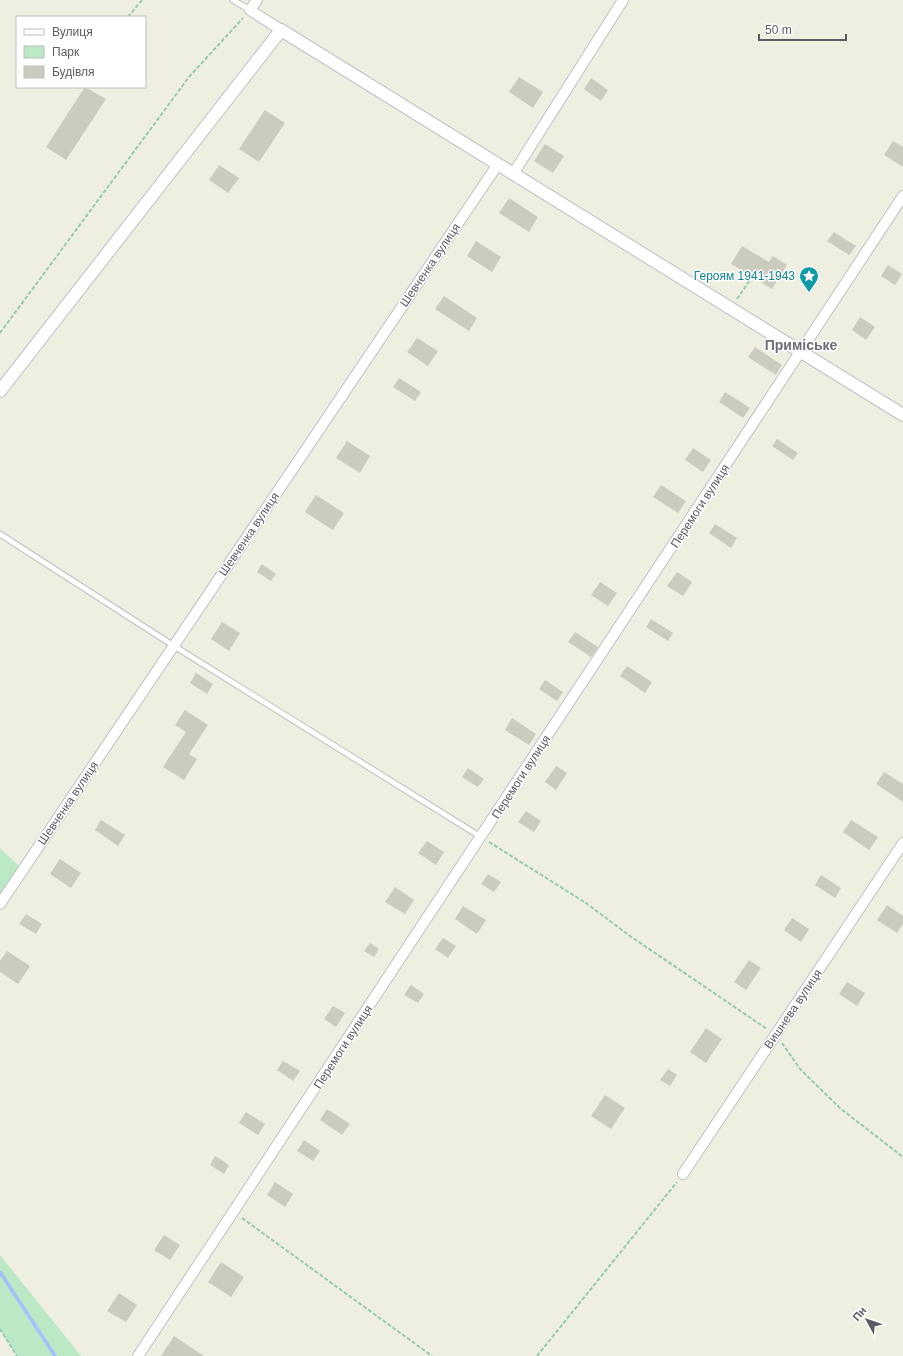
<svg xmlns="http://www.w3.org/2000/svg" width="903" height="1356" viewBox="0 0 903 1356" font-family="Arial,sans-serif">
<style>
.green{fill:#bbe9c5}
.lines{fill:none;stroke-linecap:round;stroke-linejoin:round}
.stream{stroke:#a1c1ff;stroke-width:3.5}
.building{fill:#cccbc0}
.service-casing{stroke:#bebfc7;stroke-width:7}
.minor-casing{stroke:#bebfc7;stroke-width:12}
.tertiary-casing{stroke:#bebfc7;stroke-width:14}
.path{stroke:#93cbb0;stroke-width:2;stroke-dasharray:4 2;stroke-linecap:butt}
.service{stroke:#fff;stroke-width:5}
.minor{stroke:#fff;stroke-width:10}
.tertiary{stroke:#fff;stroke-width:12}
.labels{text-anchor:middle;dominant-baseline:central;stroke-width:3;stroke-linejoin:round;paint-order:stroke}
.street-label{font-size:12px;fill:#5a5c64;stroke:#fff}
.culture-label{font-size:12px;fill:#0d838f;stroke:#fff;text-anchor:end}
.quarter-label{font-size:14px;font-weight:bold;fill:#6b6e76;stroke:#fff}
</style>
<rect width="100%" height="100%" fill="#efefe1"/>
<g class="green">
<polygon points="0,848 23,870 0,904"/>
<polygon points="0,1255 81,1356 17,1356 0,1329"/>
</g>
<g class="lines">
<polyline class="stream" points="0,1272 55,1356"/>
</g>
<g class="building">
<polygon points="519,77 543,92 533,108 509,92"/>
<polygon points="591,78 608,90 601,101 584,89"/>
<polygon points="85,87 106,99 66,160 46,147"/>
<polygon points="265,110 285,123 259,162 239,149"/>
<polygon points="893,141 903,147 903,167 884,155"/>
<polygon points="545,144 564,156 553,173 534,161"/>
<polygon points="219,165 239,178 228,193 209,180"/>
<polygon points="509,198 538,217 529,232 499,213"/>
<polygon points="834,232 856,246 849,255 827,241"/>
<polygon points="476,241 501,257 492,272 467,256"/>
<polygon points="742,246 769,262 773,256 787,265 772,289 731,264"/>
<polygon points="888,265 902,274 895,285 881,276"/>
<polygon points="444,296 477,318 469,331 435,309"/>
<polygon points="860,317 875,327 866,340 852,330"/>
<polygon points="417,338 438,351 428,366 407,352"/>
<polygon points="755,347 782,365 776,375 748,357"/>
<polygon points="399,378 421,392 415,401 393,387"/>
<polygon points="725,392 750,408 743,418 719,402"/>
<polygon points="777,439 798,453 793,460 772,446"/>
<polygon points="347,441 370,456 360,473 336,458"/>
<polygon points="693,448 711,460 703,472 685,460"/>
<polygon points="661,485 686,501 678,513 653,497"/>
<polygon points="316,495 344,513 333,530 305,512"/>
<polygon points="715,524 737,538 731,548 709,533"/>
<polygon points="262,564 276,574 271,581 257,572"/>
<polygon points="677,572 692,582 683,596 667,586"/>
<polygon points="600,582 617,593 608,606 591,595"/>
<polygon points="651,619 673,633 668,641 646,627"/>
<polygon points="222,622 240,633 229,651 211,639"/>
<polygon points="575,632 598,647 591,657 568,642"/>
<polygon points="627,666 652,682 645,693 620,676"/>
<polygon points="196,673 213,684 207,694 190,683"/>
<polygon points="545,680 563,692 557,701 539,689"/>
<polygon points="185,710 208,725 189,754 197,759 184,780 163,767 186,732 175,725"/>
<polygon points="512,718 536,734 529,745 505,730"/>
<polygon points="556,766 567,773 556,790 545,782"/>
<polygon points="468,768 484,779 478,787 462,777"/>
<polygon points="884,772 903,784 903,802 876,784"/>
<polygon points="526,811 541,821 534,832 518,822"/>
<polygon points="101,820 125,835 118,846 95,830"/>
<polygon points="851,820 878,837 869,850 843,832"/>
<polygon points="427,841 444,852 436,865 418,853"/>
<polygon points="60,859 81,873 71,888 50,874"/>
<polygon points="488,874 501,882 494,892 481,884"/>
<polygon points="821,875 841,888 835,898 815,885"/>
<polygon points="395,887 414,900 405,914 385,902"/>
<polygon points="887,905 903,916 903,924 897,933 877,920"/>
<polygon points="463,906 486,920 477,934 455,919"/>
<polygon points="26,914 42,924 36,934 19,924"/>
<polygon points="792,918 809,929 801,942 784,930"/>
<polygon points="443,938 456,946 448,958 435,949"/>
<polygon points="370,943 379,949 374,957 364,951"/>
<polygon points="7,951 30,966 18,984 0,972 0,961"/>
<polygon points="749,960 761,968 746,990 734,982"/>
<polygon points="847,982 865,993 857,1006 839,994"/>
<polygon points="411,985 424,994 418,1003 404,995"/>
<polygon points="333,1006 345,1013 336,1027 324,1019"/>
<polygon points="706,1028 722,1039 706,1063 690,1052"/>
<polygon points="283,1061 300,1071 293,1081 277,1070"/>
<polygon points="668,1069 677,1075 670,1086 660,1080"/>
<polygon points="605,1095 625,1108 611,1129 591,1116"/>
<polygon points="327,1109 350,1124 342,1135 320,1120"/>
<polygon points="246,1112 265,1124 258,1135 239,1123"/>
<polygon points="304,1140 320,1151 313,1161 297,1151"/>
<polygon points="215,1156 229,1165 224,1174 210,1165"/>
<polygon points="275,1182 293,1194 285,1207 267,1195"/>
<polygon points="164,1235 180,1245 170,1260 154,1250"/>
<polygon points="221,1262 244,1277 231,1297 208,1282"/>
<polygon points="119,1293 137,1305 126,1322 107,1311"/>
<polygon points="174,1336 204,1356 161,1356"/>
</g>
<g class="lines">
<defs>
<g id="service">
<polyline points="233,0 250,10"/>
<polyline points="0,534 174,646 481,837"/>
</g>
<g id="minor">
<polyline points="257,0 250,10 281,30"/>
<polyline points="513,174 623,0"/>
<polyline points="0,904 498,164"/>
<polyline points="683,1174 903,843"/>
<polyline points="138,1356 903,196"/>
</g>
<polyline id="tertiary" points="0,391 281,30 903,415"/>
</defs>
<use href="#service" class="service-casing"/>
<use href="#minor" class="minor-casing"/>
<use href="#tertiary" class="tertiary-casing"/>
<g class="path">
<polyline points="128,17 142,0"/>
<polyline points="737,299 752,277"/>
<polyline points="0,333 189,77 243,18"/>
<polyline points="489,842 586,903 630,936 767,1029"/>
<polyline points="782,1043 800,1069 841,1109 903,1157"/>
<polyline points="242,1218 432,1356"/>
<polyline points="0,1329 17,1356"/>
<polyline points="537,1356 677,1182"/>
</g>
<use href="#service" class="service"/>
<use href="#minor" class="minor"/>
<use href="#tertiary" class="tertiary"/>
</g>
<defs>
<symbol id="sight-pin" viewBox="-11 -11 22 30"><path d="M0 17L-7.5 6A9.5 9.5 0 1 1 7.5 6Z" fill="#0f9aa8" stroke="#fff"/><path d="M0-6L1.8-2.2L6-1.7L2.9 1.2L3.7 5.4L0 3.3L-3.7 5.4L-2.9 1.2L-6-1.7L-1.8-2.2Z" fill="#fff"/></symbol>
</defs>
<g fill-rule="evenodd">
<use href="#sight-pin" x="798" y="265" width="22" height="30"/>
</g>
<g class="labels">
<g class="street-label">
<text transform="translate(430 265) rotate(-56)">Шевченка вулиця</text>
<text transform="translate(700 506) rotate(-57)">Перемоги вулиця</text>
<text transform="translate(249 534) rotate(-56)">Шевченка вулиця</text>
<text transform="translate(521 777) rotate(-57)">Перемоги вулиця</text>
<text transform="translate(68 803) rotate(-56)">Шевченка вулиця</text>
<text transform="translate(793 1009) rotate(-56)">Вишнева вулиця</text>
<text transform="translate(343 1047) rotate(-57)">Перемоги вулиця</text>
</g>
<g class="culture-label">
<text x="795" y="276">Героям 1941-1943</text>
</g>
<g class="quarter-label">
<text x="801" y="345">Приміське</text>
</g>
</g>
<rect x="16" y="16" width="130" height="72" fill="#ffffff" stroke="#bdbec1"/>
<rect x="24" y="29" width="20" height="6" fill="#ffffff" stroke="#bdbec1"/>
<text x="52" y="36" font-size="12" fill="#5a5c64">Вулиця</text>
<rect x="24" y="46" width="20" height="12" fill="#bbe9c5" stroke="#bdbec1"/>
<text x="52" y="56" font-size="12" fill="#5a5c64">Парк</text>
<rect x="24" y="66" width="20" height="12" fill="#cccbc0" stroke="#bdbec1"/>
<text x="52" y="76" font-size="12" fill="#5a5c64">Будівля</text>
<g transform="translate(867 1320) rotate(310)" stroke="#ffffff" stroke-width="3" paint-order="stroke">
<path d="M0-3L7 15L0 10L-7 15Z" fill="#5a5c64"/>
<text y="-6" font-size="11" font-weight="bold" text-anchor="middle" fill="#5a5c64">Пн</text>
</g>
<path d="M759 34v6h87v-6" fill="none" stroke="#5a5c64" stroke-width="2"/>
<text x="765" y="34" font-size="12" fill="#5a5c64" stroke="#ffffff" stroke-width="3" paint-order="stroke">50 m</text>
</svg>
